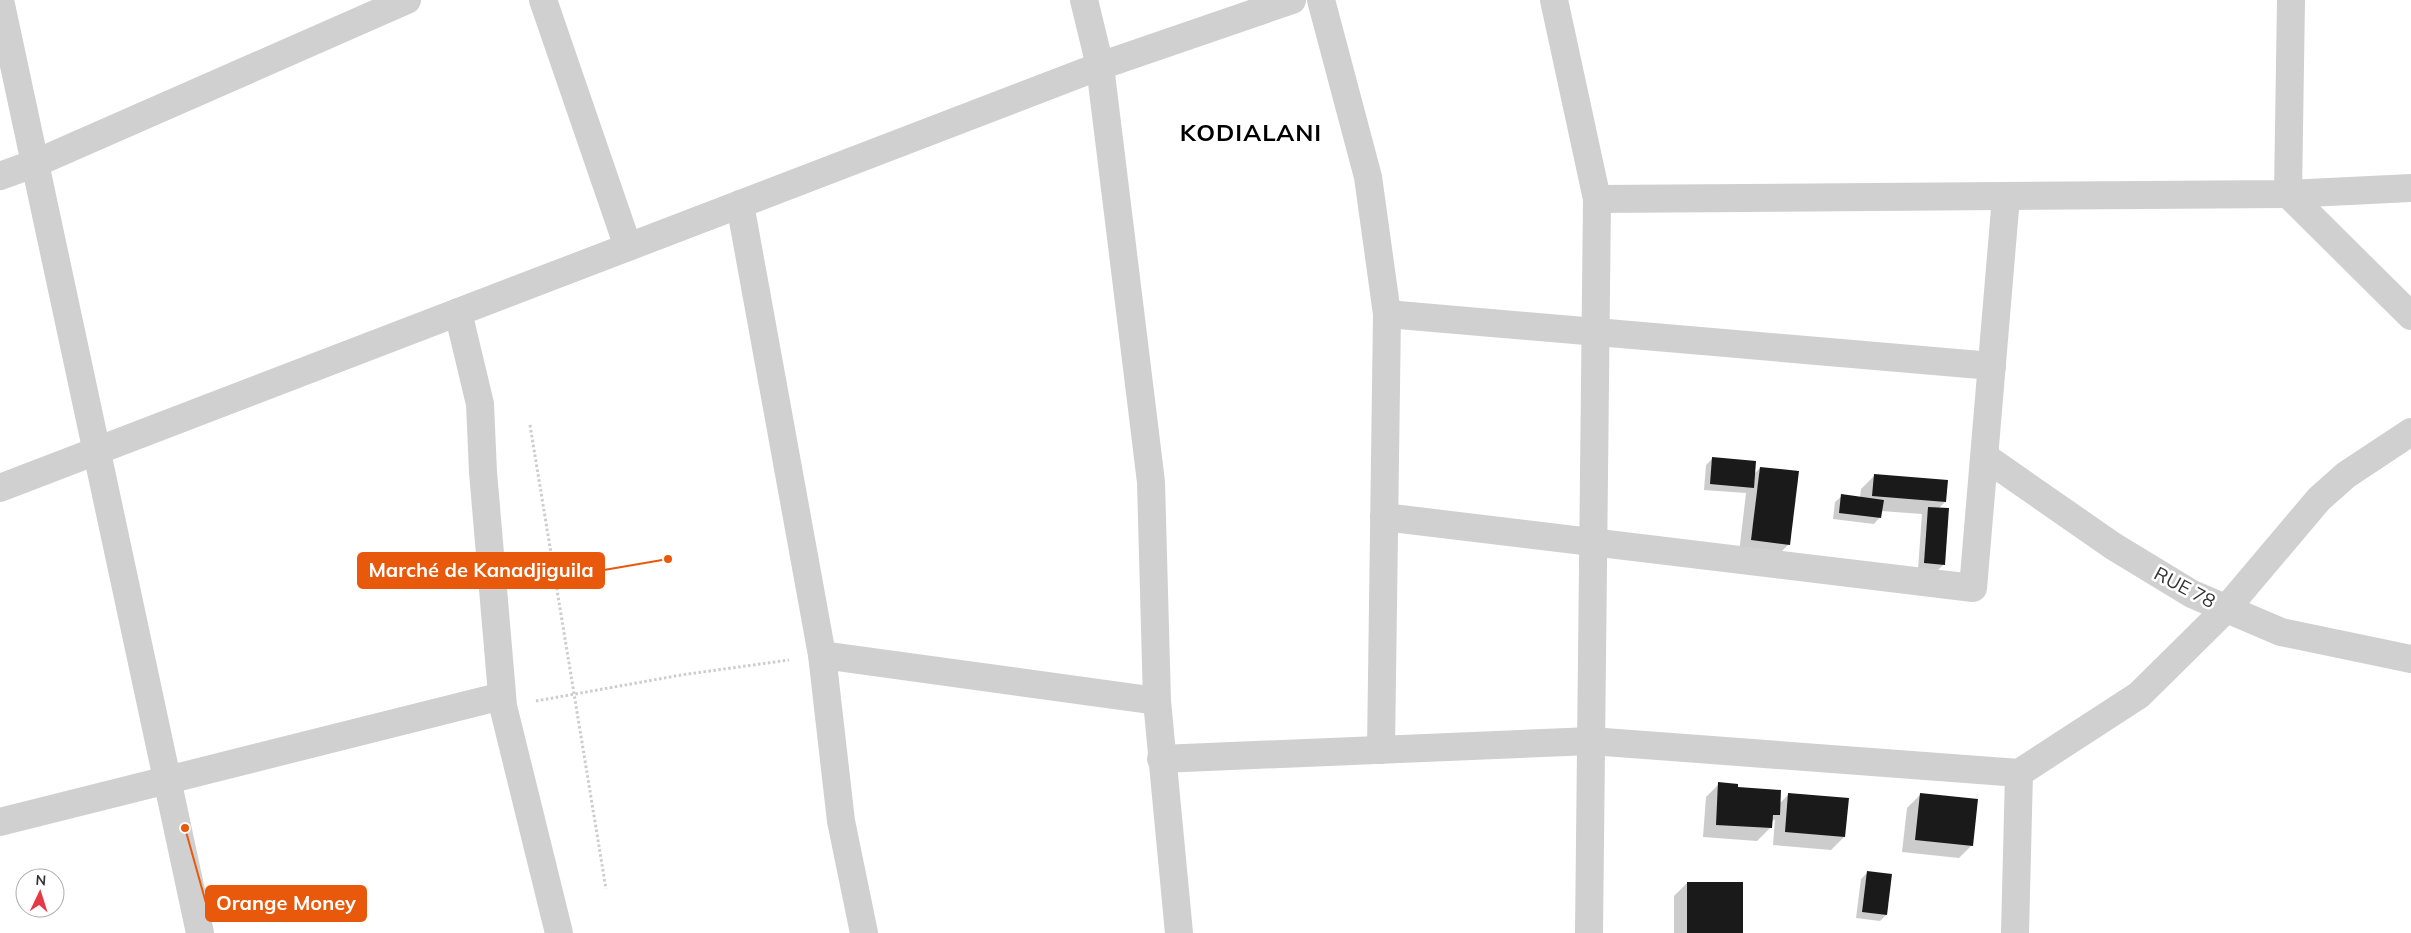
<svg xmlns="http://www.w3.org/2000/svg" width="2411" height="933" viewBox="0 0 2411 933" font-family="Mulish,sans-serif">
<style>
.shadow{fill:#0003}
.building{fill:#1a1a1a}
.lines{fill:none;stroke-linecap:round;stroke-linejoin:round}
.path{stroke:#cdcdcd;stroke-width:3;stroke-dasharray:2.5 2.5;stroke-linecap:butt}
.minor{stroke:#d0d0d0;stroke-width:28}
.labels{text-anchor:middle;dominant-baseline:central;stroke-width:5;stroke-linejoin:round;paint-order:stroke}
.street-label{font-size:19px;fill:#333;stroke:#fff}
.district-label{font-size:24px;font-weight:bold;letter-spacing:1px;fill:#000;stroke:#fff}
.leader{fill:none;stroke:#e8590c;stroke-width:2}
.callout-dot{fill:#e8590c;stroke:#fff;stroke-width:2}
.callout{fill:#e8590c;stroke:#e8590c;stroke-width:2}
.callout-label{font-size:20px;text-anchor:middle;font-weight:bold;fill:#fff}
</style>
<rect width="100%" height="100%" fill="#fff"/>
<g class="shadow">
<polygon points="1713,458 1753,475 1760,468 1789,544 1776,557 1739,553 1746,493 1704,490 1706,465"/>
<polygon points="1874,476 1945,502 1938,509 1944,564 1938,570 1918,569 1922,514 1881,511 1880,517 1874,524 1833,519 1835,502 1842,496 1860,498 1861,489"/>
<polygon points="1719,784 1780,803 1789,794 1844,837 1831,850 1773,845 1775,819 1771,823 1771,827 1757,841 1703,837 1706,797"/>
<polygon points="1920,795 1972,845 1959,858 1902,852 1907,808"/>
<polygon points="1867,873 1886,915 1880,921 1856,918 1861,879"/>
<polygon points="1687,883 1741,933 1674,933 1674,896"/>
</g>
<g class="building">
<polygon points="1712,457 1756,461 1754,488 1710,484"/>
<polygon points="1760,467 1799,471 1790,545 1751,540"/>
<polygon points="1874,474 1948,480 1946,502 1872,496"/>
<polygon points="1841,494 1884,500 1881,518 1839,513"/>
<polygon points="1928,507 1949,508 1945,565 1924,563"/>
<polygon points="1718,782 1738,784 1738,787 1781,790 1780,815 1773,815 1772,828 1716,825"/>
<polygon points="1788,793 1849,798 1845,837 1785,832"/>
<polygon points="1920,793 1978,799 1973,846 1915,840"/>
<polygon points="1867,871 1892,874 1887,915 1862,912"/>
<rect x="1687" y="882" width="56" height="51"/>
</g>
<g class="lines">
<g class="path">
<polyline points="530,425 606,889"/>
<polyline points="536,701 681,675 789,660"/>
</g>
<g class="minor">
<polyline points="0,0 200,933"/>
<polyline points="543,0 628,247"/>
<polyline points="1084,0 1100,66 1151,482 1157,701 1179,933"/>
<polyline points="1321,0 1368,177 1387,314 1381,750"/>
<polyline points="1554,0 1597,199 1589,933"/>
<polyline points="2291,0 2288,194 2411,316"/>
<polyline points="0,176 36,163 407,0"/>
<polyline points="1597,199 2288,194 2411,188"/>
<polyline points="740,204 822,655 841,821 864,933"/>
<polyline points="458,312 480,404 483,472 503,706 559,933"/>
<polyline points="1387,314 1992,366"/>
<polyline points="1985,457 2113,546 2192,594 2281,632 2411,659"/>
<polyline points="0,488 1100,66 1292,0"/>
<polyline points="1384,517 1973,588 2006,197"/>
<polyline points="822,655 1157,701"/>
<polyline points="1161,759 1591,741 2019,773 2139,695 2226,609 2319,499 2346,475 2411,432"/>
<polyline points="0,822 502,696"/>
<polyline points="2015,933 2019,773"/>
</g>
</g>
<g class="labels">
<g class="street-label">
<text transform="translate(2185 587) rotate(28)">RUE 78</text>
</g>
<g class="district-label">
<text x="1251" y="132">KODIALANI</text>
</g>
</g>
<path class="leader" d="M668 559L604 570M185 828L206 903"/>
<g class="callout-dot">
<circle cx="668" cy="559" r="5"/>
<circle cx="185" cy="828" r="5"/>
</g>
<g class="callout">
<rect x="358" y="553" width="246" height="35" rx="5"/>
<rect x="206" y="886" width="160" height="35" rx="5"/>
</g>
<g class="callout-label">
<text x="481" y="577">Marché de Kanadjiguila</text>
<text x="286" y="910">Orange Money</text>
</g>
<g transform="translate(40 893) rotate(4)"><circle r="24" fill="#ffffff" stroke="#adadad"/>
<path d="M0-4L9 19L0 12L-9 19Z" fill="#e63946"/>
<text y="-8" font-size="14" font-weight="bold" text-anchor="middle" fill="#333333">N</text>
</g>
</svg>
